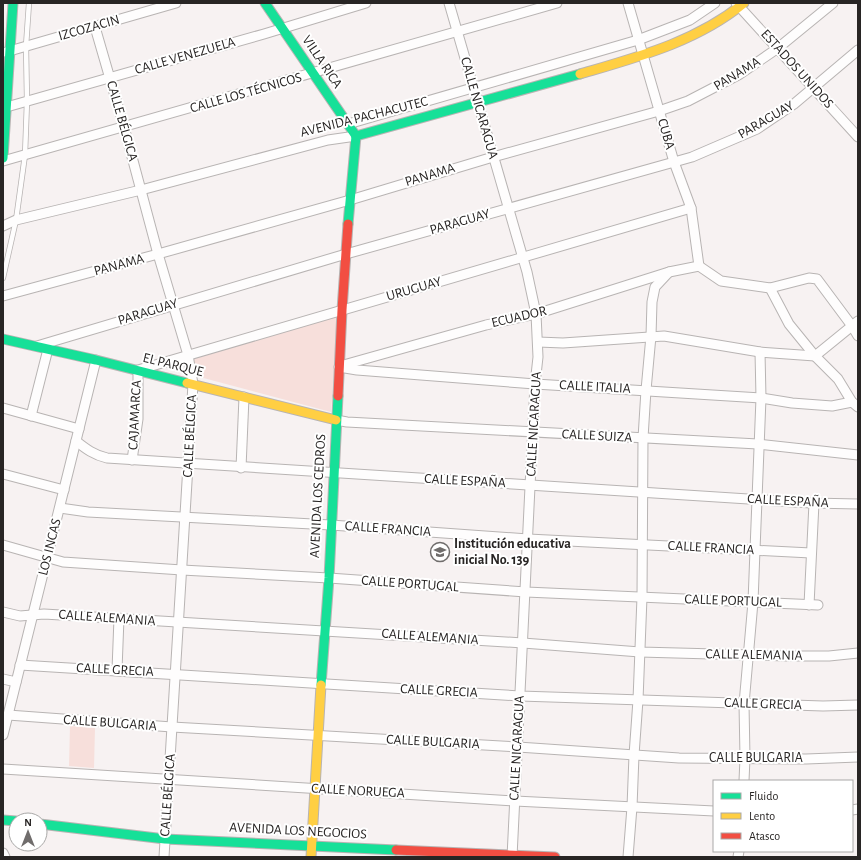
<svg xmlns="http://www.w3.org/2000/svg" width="861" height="860" viewBox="0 0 861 860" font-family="'Alegreya Sans',sans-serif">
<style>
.green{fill:#f7dfdb}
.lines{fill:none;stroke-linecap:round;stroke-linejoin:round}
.lane-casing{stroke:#b8b4b3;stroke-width:6}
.street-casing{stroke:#b8b4b3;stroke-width:11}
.fast-casing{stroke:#b8b4b3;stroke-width:11}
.slow-casing{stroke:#b8b4b3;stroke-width:11}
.jam-casing{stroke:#b8b4b3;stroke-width:11}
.lane{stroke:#fefdfd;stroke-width:4.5}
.street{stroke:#fefdfd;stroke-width:9}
.fast{stroke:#16e098;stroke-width:9}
.slow{stroke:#ffcf43;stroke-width:9}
.jam{stroke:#f24e42;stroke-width:9}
.labels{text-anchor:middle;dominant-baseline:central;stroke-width:4;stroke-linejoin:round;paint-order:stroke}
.street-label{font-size:14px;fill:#282524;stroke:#fff}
.poi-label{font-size:14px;font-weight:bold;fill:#282524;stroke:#fff;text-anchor:start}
</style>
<rect width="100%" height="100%" fill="#f7f2f2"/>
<g class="green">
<polygon points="338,315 331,412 196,376 193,356"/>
<polygon points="70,726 95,728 94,768 69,766"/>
</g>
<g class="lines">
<defs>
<polyline id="lane" points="3,278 16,220 25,155 27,101 26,46 29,3"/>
<g id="street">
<polyline points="449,3 527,272 536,314 538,357 535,384 512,857"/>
<polyline points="628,3 674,162 691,208 699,266"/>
<polyline points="736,3 858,137"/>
<polyline points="95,27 124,127 158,254 188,355 193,384 164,857"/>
<polyline points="6,52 176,3"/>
<polyline points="3,108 264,34 366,3"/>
<polyline points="348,124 638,40 690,20 715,3"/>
<polyline points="3,161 557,3"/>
<polyline points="3,226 16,220 141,190 328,140 356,136"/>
<polyline points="699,266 721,281 770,288 809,278 817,279 852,326 858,336"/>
<polyline points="770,288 789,324 815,356 838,379 852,402 858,407"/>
<polyline points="3,296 158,254 350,200 493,157 659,111 688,101 740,74 778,48 833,3"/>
<polyline points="538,342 563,343 664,336 760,352 815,356 858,321"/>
<polyline points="37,346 346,254 692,157 757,129 794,104 858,50"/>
<polyline points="340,366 486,325 536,314 669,272 699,266"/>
<polyline points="339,367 357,370 535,384 761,398 792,403 832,406 852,402"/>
<polyline points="3,408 79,429"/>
<polyline points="31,416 48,349"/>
<polyline points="336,420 347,422 758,444 858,455"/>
<path d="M76,441C86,449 94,455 107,458L811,503L858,504"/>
<polyline points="132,460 138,419 138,370 691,208"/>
<polyline points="241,468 244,397"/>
<polyline points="3,474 64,490"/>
<polyline points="60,508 88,512 331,525 528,539 811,553"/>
<polyline points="3,545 63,562 182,570 329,578 526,592 818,605"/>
<polyline points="809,605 814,503"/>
<polyline points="3,612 20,616 44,614 523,643 640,652 787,656 829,656 858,653"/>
<polyline points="20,665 520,696 823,706 858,705"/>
<polyline points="117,670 119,618"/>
<polyline points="3,679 16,682"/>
<polyline points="8,715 172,727 518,747 679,758 806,759 858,757"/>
<polyline points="3,735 96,360"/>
<polyline points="3,769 515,801 714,811"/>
<polyline points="744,781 745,758 744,704 753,602 755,550 761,398 760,352"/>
<polyline points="852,810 858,809"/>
<polyline points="3,853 5,857"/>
<polyline points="628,857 632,807 634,755 638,700 642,597 643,438 646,390 651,336 652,302 655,287 669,272"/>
<polyline points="738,857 739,851"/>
</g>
<g id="fast">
<polyline points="265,3 356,136"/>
<polyline points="356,136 580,74"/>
<polyline points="3,158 13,3"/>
<polyline points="348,224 356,136"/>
<polyline points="3,339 96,360 187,383"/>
<polyline points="321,685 329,578 338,396"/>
<polyline points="3,820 16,821"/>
<polyline points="40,824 165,839 396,850"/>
</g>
<g id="slow">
<path d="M580,74C638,57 696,42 744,3"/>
<polyline points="187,383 336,420"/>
<polyline points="311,857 321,685"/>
</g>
<g id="jam">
<polyline points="338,396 342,310 348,224"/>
<polyline points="396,850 555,857"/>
</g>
</defs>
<use href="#lane" class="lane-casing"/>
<use href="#street" class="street-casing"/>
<use href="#fast" class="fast-casing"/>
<use href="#slow" class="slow-casing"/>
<use href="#jam" class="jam-casing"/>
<use href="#lane" class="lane"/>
<use href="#street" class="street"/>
<use href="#fast" class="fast"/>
<use href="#slow" class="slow"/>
<use href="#jam" class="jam"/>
</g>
<defs>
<symbol id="school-ring" viewBox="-11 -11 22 22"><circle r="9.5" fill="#fff" stroke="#706d6c" stroke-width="1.5"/><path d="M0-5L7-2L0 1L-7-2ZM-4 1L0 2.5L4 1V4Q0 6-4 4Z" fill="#706d6c"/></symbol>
</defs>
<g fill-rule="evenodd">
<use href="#school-ring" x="429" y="541" width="22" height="22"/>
</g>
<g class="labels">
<g class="street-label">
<text transform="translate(89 28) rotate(-16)">IZCOZACIN</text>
<text transform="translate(185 56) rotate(-16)">CALLE VENEZUELA</text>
<text transform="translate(322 62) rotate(56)">VILLA RICA</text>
<text transform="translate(797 69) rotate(48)">ESTADOS UNIDOS</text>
<text transform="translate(737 74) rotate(-31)">PANAMA</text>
<text transform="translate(246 93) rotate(-16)">CALLE LOS TÉCNICOS</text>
<text transform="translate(479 108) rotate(74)">CALLE NICARAGUA</text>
<text transform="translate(364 117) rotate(-14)">AVENIDA PACHACUTEC</text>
<text transform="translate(766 120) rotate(-30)">PARAGUAY</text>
<text transform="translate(122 121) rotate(74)">CALLE BÉLGICA</text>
<text transform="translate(666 134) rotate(74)">CUBA</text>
<text transform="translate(430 175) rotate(-17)">PANAMA</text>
<text transform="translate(460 222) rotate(-16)">PARAGUAY</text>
<text transform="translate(119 265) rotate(-15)">PANAMA</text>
<text transform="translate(414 289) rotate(-16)">URUGUAY</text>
<text transform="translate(148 312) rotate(-17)">PARAGUAY</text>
<text transform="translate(519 317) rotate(-13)">ECUADOR</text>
<text transform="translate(173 365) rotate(14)">EL PARQUE</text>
<text transform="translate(595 387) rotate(3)">CALLE ITALIA</text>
<text transform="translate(135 415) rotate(-87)">CAJAMARCA</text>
<text transform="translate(534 424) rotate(-87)">CALLE NICARAGUA</text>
<text transform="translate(190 436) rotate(-87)">CALLE BÉLGICA</text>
<text transform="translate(597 436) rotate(3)">CALLE SUIZA</text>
<text transform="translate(465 481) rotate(3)">CALLE ESPAÑA</text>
<text transform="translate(318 496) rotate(-87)">AVENIDA LOS CEDROS</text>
<text transform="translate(788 501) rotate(3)">CALLE ESPAÑA</text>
<text transform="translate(388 529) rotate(4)">CALLE FRANCIA</text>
<text transform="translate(50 547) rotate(-76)">LOS INCAS</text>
<text transform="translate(711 548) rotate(3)">CALLE FRANCIA</text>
<text transform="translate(410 584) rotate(4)">CALLE PORTUGAL</text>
<text transform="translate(733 601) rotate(2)">CALLE PORTUGAL</text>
<text transform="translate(107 618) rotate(4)">CALLE ALEMANIA</text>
<text transform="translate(430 637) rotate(4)">CALLE ALEMANIA</text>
<text transform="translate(754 655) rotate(1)">CALLE ALEMANIA</text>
<text transform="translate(115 670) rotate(3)">CALLE GRECIA</text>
<text transform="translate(439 691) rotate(3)">CALLE GRECIA</text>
<text transform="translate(763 704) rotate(2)">CALLE GRECIA</text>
<text transform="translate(110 723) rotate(4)">CALLE BULGARIA</text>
<text transform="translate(433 742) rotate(3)">CALLE BULGARIA</text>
<text transform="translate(517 748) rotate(-87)">CALLE NICARAGUA</text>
<text x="756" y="758">CALLE BULGARIA</text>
<text transform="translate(358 791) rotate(3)">CALLE NORUEGA</text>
<text transform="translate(168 795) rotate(-86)">CALLE BÉLGICA</text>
<text transform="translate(298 831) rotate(3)">AVENIDA LOS NEGOCIOS</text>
</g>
<g class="poi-label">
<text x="454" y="544">Institución educativa<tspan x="454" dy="16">inicial No. 139</tspan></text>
</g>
</g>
<rect width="861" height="860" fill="none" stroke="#282524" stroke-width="8"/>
<rect x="713" y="780" width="140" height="72" fill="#ffffff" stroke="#a9a8a7"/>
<rect x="721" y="793" width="20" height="6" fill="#16e098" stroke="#a9a8a7"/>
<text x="749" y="800" font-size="12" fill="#282524">Fluido</text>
<rect x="721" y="813" width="20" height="6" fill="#ffcf43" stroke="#a9a8a7"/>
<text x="749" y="820" font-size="12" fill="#282524">Lento</text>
<rect x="721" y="833" width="20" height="6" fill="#f24e42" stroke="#a9a8a7"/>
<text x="749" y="840" font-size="12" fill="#282524">Atasco</text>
<g transform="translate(28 832)"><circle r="19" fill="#ffffff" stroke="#a9a8a7"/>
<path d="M0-3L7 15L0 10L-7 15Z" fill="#706d6c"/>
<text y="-6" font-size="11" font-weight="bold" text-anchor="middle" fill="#282524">N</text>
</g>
</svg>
